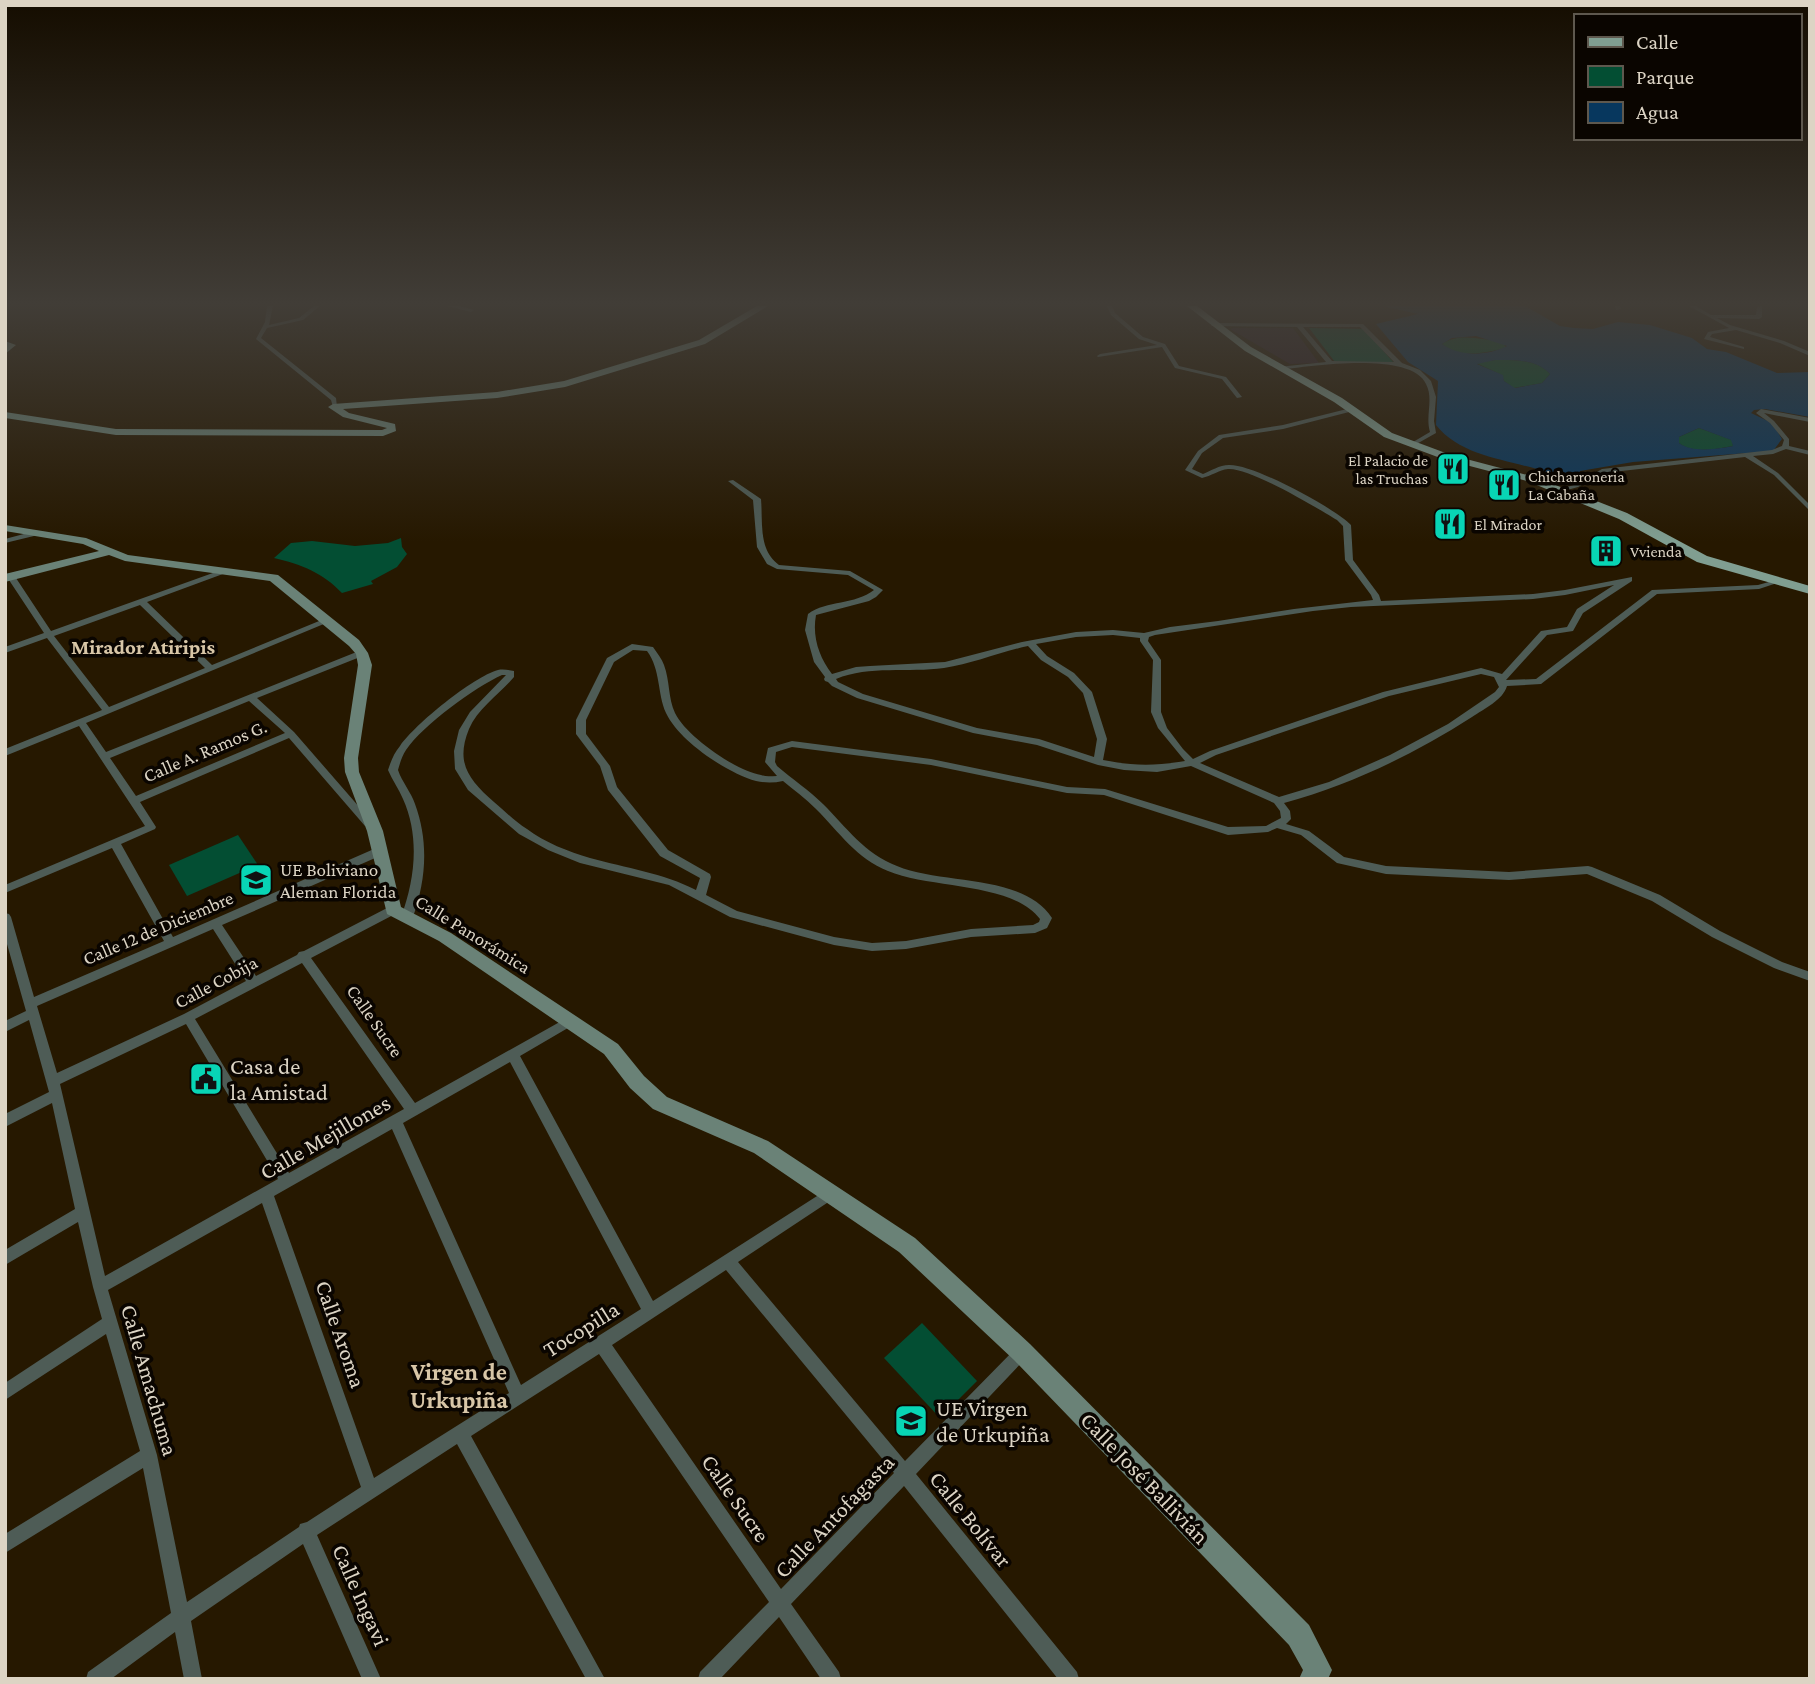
<svg xmlns="http://www.w3.org/2000/svg" width="1815" height="1684" viewBox="0 0 1815 1684" font-family="'Crimson Pro',serif">
<style>
.education{fill:#2e1c21}
.green{fill:#034e33}
.water{fill:#07375e;fill-rule:evenodd}
.lines{fill:none;stroke-linecap:round;stroke-linejoin:round}
.street{fill:#4e5c56;fill-rule:evenodd}
.secondary{fill:#6a8277;fill-rule:evenodd}
.primary{fill:#809e91;fill-rule:evenodd}
.labels{text-anchor:middle;dominant-baseline:central;stroke-width:7;stroke-linejoin:round;paint-order:stroke}
.far-poi-label{font-size:16px;fill:#dcd4c4;stroke:#0a0500;text-anchor:start}
.street-label{font-size:19px;fill:#dcd4c4;stroke:#0a0500}
.poi-label{font-size:19px;fill:#dcd4c4;stroke:#0a0500;text-anchor:start}
.neighbourhood-label{font-size:21px;font-weight:bold;fill:#d8c6a7;stroke:#0a0500}
.near-poi-label{font-size:23px;fill:#dcd4c4;stroke:#0a0500;text-anchor:start}
.near-street-label{font-size:23px;fill:#dcd4c4;stroke:#0a0500}
.near-neighbourhood-label{font-size:24px;font-weight:bold;fill:#d8c6a7;stroke:#0a0500}
</style>
<rect width="100%" height="100%" fill="#261800"/>
<polygon class="education" points="1233,328 1293,328 1319,363 1290,364 1230,329"/>
<g class="green">
<polygon points="1309,328 1364,329 1394,363 1335,362"/>
<path d="M1511,334L1522,342L1502,341L1506,348C1483,353 1461,359 1442,344C1459,332 1481,340 1501,341L1490,337Z"/>
<path d="M1495,360C1514,360 1537,359 1550,374L1542,383L1514,388L1504,381L1502,375L1476,363Z"/>
<path d="M1699,428L1732,440L1733,446C1716,449 1693,454 1679,443V437Z"/>
<path d="M401,538L402,547L407,554L397,567L371,581L373,584L342,593C323,573 301,564 274,558L291,543L312,541L355,546L388,543Z"/>
<polygon points="238,835 258,865 187,896 169,865"/>
<polygon points="922,1323 977,1381 940,1418 884,1358"/>
</g>
<path class="water" d="M1383,306H1525L1560,326L1574,328L1593,329L1618,322L1650,325L1692,338L1707,349L1726,352L1777,373L1810,372V417L1765,409L1754,410L1751,413L1772,423L1782,439L1773,451L1633,462L1580,471L1576,479L1567,483L1550,478L1551,474C1513,459 1463,459 1436,425L1438,381L1408,362L1376,324L1418,314ZM1476,336L1507,346C1487,356 1460,357 1442,344L1452,338ZM1495,360C1514,360 1536,359 1550,374L1542,383L1515,388L1504,381L1503,375L1477,364ZM1699,428L1731,440L1733,446C1717,449 1693,453 1679,443V437Z"/>
<g class="lines">
<g class="street">
<polygon points="267,306 273,306 269,325 299,318 314,306 320,306 303,320 267,328 261,338 336,398 337,407 333,407 331,400 256,339 265,322"/>
<polygon points="447,306 460,306 474,310 471,312"/>
<polygon points="1107,306 1112,306 1115,313 1143,337 1165,344 1179,366 1226,377 1242,397 1237,398 1222,379 1175,368 1162,347 1098,357 1097,356 1100,354 1157,345 1139,339 1111,315"/>
<polygon points="1615,306 1620,306 1621,309 1616,310"/>
<polygon points="1689,306 1696,306 1711,315 1756,315 1757,307 1762,306 1762,317 1759,319 1717,318 1730,325 1784,341 1810,352 1810,356 1780,343 1736,330 1712,334 1710,337 1744,347 1744,349 1704,339 1708,332 1729,328"/>
<path d="M1214,323L1363,324L1402,363L1420,370L1431,381L1436,397L1434,421L1436,433L1413,446L1408,445L1430,432C1425,416 1434,399 1426,384C1411,351 1310,366 1280,370L1278,369V367L1326,362L1297,327L1212,326L1211,325ZM1303,327H1360L1394,362L1332,361Z"/>
<path d="M1351,408L1353,409V411L1283,429L1223,438L1202,453L1192,469L1203,474C1211,471 1219,465 1229,465C1253,464 1333,507 1351,525L1353,560L1379,595L1381,601L1533,594L1565,590L1632,577V581L1583,613L1573,631L1547,635L1506,680L1536,679L1652,590L1758,585L1776,580L1780,582L1759,589L1657,594L1541,684L1507,686C1503,700 1484,709 1472,717C1414,754 1351,785 1284,803L1290,811L1291,819L1286,824L1309,831L1344,857L1386,866L1509,872L1588,866L1592,867L1660,895L1720,931L1782,962L1810,972V981L1774,968L1712,937L1652,901L1587,874L1509,880L1386,874L1337,863L1301,835L1277,828L1268,832L1228,835L1104,795L1067,793L931,765L792,747L776,752L775,762L777,766C792,779 809,790 823,804C846,827 865,854 897,866C942,885 1022,873 1052,918L1047,928L1035,933L971,937L906,949L872,951L834,945L730,917L669,885L580,863L548,850L519,834L468,790L455,769L454,751L459,730L470,712L506,675H502C475,687 423,725 406,750C402,756 400,763 398,770C402,782 411,792 415,804C429,842 426,880 413,917L411,920H403L401,917C415,879 420,837 403,799C399,789 392,780 388,770C391,761 394,753 400,746C415,724 473,677 498,670C503,669 509,670 514,671V677C500,694 478,708 469,729C455,763 469,780 494,802C505,811 515,822 527,829C544,842 569,852 590,858C626,868 663,873 696,890L700,878L660,856L608,790L600,766L576,734V720L607,658L632,644L653,647C657,653 662,659 664,665C670,681 668,698 675,713C686,736 736,771 761,775C766,777 771,776 777,776L765,762L768,748L792,741L931,759L1067,787L1105,789L1228,827L1266,826L1281,818L1280,811L1274,803L1191,766L1157,772L1124,770L1098,765L1037,745L973,733L857,698L832,686L828,682L825,681L824,679L825,677L814,662L805,630L808,614C827,600 855,605 874,590L848,575L777,569L767,564L757,547L753,500L728,481L733,480L761,499C763,522 758,550 779,565L850,571L883,590L876,597L869,601L816,615C812,637 819,657 832,674L856,667L870,666L945,662L1022,642L1076,632L1113,630L1144,633L1170,627L1218,621L1294,609L1373,600L1371,595L1345,560L1343,526L1337,520C1317,508 1249,467 1228,469C1219,470 1211,476 1202,478L1185,470L1198,451L1219,435L1283,425ZM1614,585L1577,609L1567,627L1541,631L1502,674L1481,668L1383,692L1210,751L1193,759L1183,749L1167,728L1161,712V660L1148,641L1149,637L1155,635L1313,611L1351,607L1533,599L1565,595ZM1113,635L1140,638V641L1153,660L1151,712L1158,728L1185,761C1154,766 1134,766 1103,760L1107,739L1092,692L1074,673L1047,656L1036,644L1076,637ZM1028,646L1041,660L1068,677L1083,693L1097,739L1094,757L1039,739L977,728L863,694L838,682L836,679C870,665 908,673 944,668C972,664 1000,652 1028,646ZM633,650L647,651C661,670 657,693 666,713C679,741 727,773 756,781C765,783 774,783 783,781C794,790 805,798 816,809C839,832 857,859 888,871C931,889 1012,882 1040,919L1039,922L1033,925L971,929L906,941L872,943L834,937L737,911L706,895L711,877L710,874L668,850L617,787L610,766L586,734V720L614,662ZM1481,674L1494,677L1499,687L1495,692L1448,724L1390,755L1329,782L1279,797L1200,763L1216,755L1389,696Z"/>
<polygon points="1761,409 1810,418 1810,422 1764,413 1774,421 1789,439 1789,446 1810,451 1810,455 1786,449 1773,454 1753,456 1778,473 1810,505 1810,511 1774,475 1745,457 1604,473 1578,487 1560,492 1556,490 1574,485 1602,469 1772,450 1782,446 1784,440 1770,423 1756,413"/>
<polygon points="35,531 39,533 38,535 5,543 5,539"/>
<path d="M224,569H227L231,571L147,602L212,665L324,619H330L331,621L86,723L106,752L359,651H365V655L257,698L294,732L374,824L373,826H365L289,738L140,802L156,827L155,829L121,844L173,937L374,849H382L383,852L382,855L222,925L256,976L297,955L299,952L304,951L389,907H397L399,910L397,913L311,958L415,1103L565,1019L569,1017L573,1019L575,1022L573,1025L520,1056L653,1301L828,1189L833,1191L835,1195L833,1199L738,1262L905,1461L1017,1347L1022,1344L1027,1347L1030,1352L1027,1357L916,1474L1077,1672L1079,1679H1058L904,1486L791,1604L839,1672L841,1679H821L779,1617L720,1679H698L700,1672L769,1602L599,1354L471,1436L605,1679H586L457,1444L317,1535L381,1679H362L303,1544L191,1621L202,1679H184L175,1632L111,1679H86L88,1672L171,1613L143,1468L5,1553V1534L140,1451L106,1334L5,1400V1383L102,1319L93,1287L78,1222L5,1265V1250L75,1209L52,1103L5,1127V1114L49,1092L29,1020L5,1032V1021L26,1011L5,937V913L9,914L11,917L34,997L164,941L112,848L5,893V885L145,826L79,726L5,756V749L102,710L47,638L5,653V647L44,633L7,577L11,575H14L51,631ZM140,605L205,668L109,707L54,636ZM249,701L285,733L136,796L110,758ZM213,929L246,981L184,1014L57,1073L37,1006ZM302,963L404,1109L289,1173L195,1019ZM186,1024L278,1179L105,1276L60,1084ZM510,1062L641,1309L521,1385L403,1123ZM392,1129L509,1393L374,1478L274,1196ZM262,1203L361,1487L307,1522L300,1524L299,1527L187,1602L157,1455L108,1290ZM726,1270L894,1473L781,1589L612,1345Z"/>
</g>
<g class="secondary">
<polygon points="757,306 768,306 705,344 565,387 497,398 343,409 349,413 395,424 396,431 383,436 116,435 5,418 5,412 116,429 382,430 387,428 343,417 328,407 333,404 497,392 564,381 699,340"/>
<polygon points="5,341 16,345 5,354"/>
<polygon points="5,525 86,538 128,555 278,575 359,640 368,653 372,665 358,758 359,772 383,831 401,907 451,933 618,1044 644,1076 667,1097 768,1141 915,1238 1030,1344 1309,1625 1332,1670 1328,1679 1299,1679 1303,1670 1289,1645 1014,1360 899,1252 754,1153 653,1109 630,1088 604,1054 439,941 387,914 367,831 345,772 344,758 358,665 356,654 349,646 270,581 125,561 109,555 5,582 5,574 99,551 83,544 5,531"/>
</g>
<polygon class="primary" points="1187,306 1197,306 1251,347 1342,398 1392,433 1451,455 1535,477 1627,513 1707,556 1810,586 1810,594 1697,562 1619,519 1527,481 1443,459 1384,437 1334,402 1245,351"/>
</g>
<linearGradient id="sky" x2="0" y2="1"><stop stop-color="#150d00"/><stop offset="0.56" stop-color="#413d37"/><stop offset="1" stop-color="#413d37" stop-opacity="0"/></linearGradient>
<rect width="1815" height="542" fill="url(#sky)"/>
<defs>
<symbol id="restaurant-square" viewBox="-11 -11 22 22"><rect x="-9" y="-9" width="18" height="18" rx="4" fill="#08d5b5" stroke="#0a0500"/><path d="M-5-6h1v4h1v-4h1v4h1v-4h1v5L-1.5 .5V6h-2V.5L-5-1ZM5-6V6H3V1.5H1.5Q1.5-4 5-6Z" fill="#111"/></symbol>
<symbol id="building-square" viewBox="-11 -11 22 22"><rect x="-9" y="-9" width="18" height="18" rx="4" fill="#08d5b5" stroke="#0a0500"/><path d="M-4-6H4V6H1V3H-1V6H-4ZM-2.5-4.3h1.7v1.8h-1.7ZM.8-4.3h1.7v1.8H.8ZM-2.5-1h1.7V.8h-1.7ZM.8-1h1.7V.8H.8Z" fill="#111"/></symbol>
<symbol id="school-square" viewBox="-11 -11 22 22"><rect x="-9" y="-9" width="18" height="18" rx="4" fill="#08d5b5" stroke="#0a0500"/><path d="M0-5L7-2L0 1L-7-2ZM-4 1L0 2.5L4 1V4Q0 6-4 4Z" fill="#111"/></symbol>
<symbol id="civic-square" viewBox="-11 -11 22 22"><rect x="-9" y="-9" width="18" height="18" rx="4" fill="#08d5b5" stroke="#0a0500"/><path d="M-.6-6.5H3V-4.5H.6V-3L4-1V1h2V6H-6V1h2V-1L-.6-3ZM-1.2 2.5V6h2.4V2.5Z" fill="#111"/></symbol>
</defs>
<g fill-rule="evenodd">
<use href="#restaurant-square" x="1434" y="450" width="38" height="38"/>
<use href="#restaurant-square" x="1485" y="466" width="38" height="38"/>
<use href="#restaurant-square" x="1431" y="505" width="38" height="38"/>
<use href="#building-square" x="1587" y="532" width="38" height="38"/>
<use href="#school-square" x="237" y="861" width="38" height="38"/>
<use href="#civic-square" x="187" y="1060" width="38" height="38"/>
<use href="#school-square" x="892" y="1402" width="38" height="38"/>
</g>
<g class="labels">
<g class="far-poi-label">
<text x="1428" y="460" text-anchor="end">El Palacio de<tspan x="1428" dy="18">las Truchas</tspan></text>
<text x="1528" y="476">Chicharroneria<tspan x="1528" dy="18">La Cabaña</tspan></text>
<text x="1474" y="524">El Mirador</text>
<text x="1630" y="551">Vvienda</text>
</g>
<g class="street-label">
<text transform="translate(205 751) rotate(-23)">Calle A. Ramos G.</text>
<text transform="translate(158 928) rotate(-23)">Calle 12 de Diciembre</text>
<text transform="translate(473 934) rotate(32)">Calle Panorámica</text>
<text transform="translate(216 982) rotate(-28)">Calle Cobija</text>
<text transform="translate(375 1021) rotate(55)">Calle Sucre</text>
</g>
<g class="poi-label">
<text x="280" y="869">UE Boliviano<tspan x="280" dy="22">Aleman Florida</tspan></text>
</g>
<g class="neighbourhood-label">
<text x="143" y="647">Mirador Atiripis</text>
</g>
<g class="near-poi-label">
<text x="230" y="1066">Casa de<tspan x="230" dy="26">la Amistad</tspan></text>
<text x="936" y="1408">UE Virgen<tspan x="936" dy="26">de Urkupiña</tspan></text>
</g>
<g class="near-street-label">
<text transform="translate(325 1137) rotate(-30)">Calle Mejillones</text>
<text transform="translate(581 1329) rotate(-32)">Tocopilla</text>
<text transform="translate(341 1334) rotate(71)">Calle Aroma</text>
<text transform="translate(150 1380) rotate(74)">Calle Amachuma</text>
<text transform="translate(1145 1478) rotate(46)">Calle José Ballivián</text>
<text transform="translate(736 1498) rotate(55)">Calle Sucre</text>
<text transform="translate(834 1516) rotate(-46)">Calle Antofagasta</text>
<text transform="translate(971 1519) rotate(51)">Calle Bolívar</text>
<text transform="translate(361 1595) rotate(66)">Calle Ingavi</text>
</g>
<g class="near-neighbourhood-label">
<text x="459" y="1371">Virgen de<tspan x="459" dy="28">Urkupiña</tspan></text>
</g>
</g>
<rect width="1815" height="1684" fill="none" stroke="#dcd4c4" stroke-width="14"/>
<rect x="1574" y="14" width="228" height="126" fill="#0a0500" stroke="#5e584e" stroke-width="2"/>
<rect x="1588" y="37" width="35" height="10" fill="#809e91" stroke="#5e584e" stroke-width="2"/>
<text x="1636" y="49" font-size="21" fill="#dcd4c4">Calle</text>
<rect x="1588" y="66" width="35" height="21" fill="#034e33" stroke="#5e584e" stroke-width="2"/>
<text x="1636" y="84" font-size="21" fill="#dcd4c4">Parque</text>
<rect x="1588" y="102" width="35" height="21" fill="#07375e" stroke="#5e584e" stroke-width="2"/>
<text x="1636" y="119" font-size="21" fill="#dcd4c4">Agua</text>
</svg>
